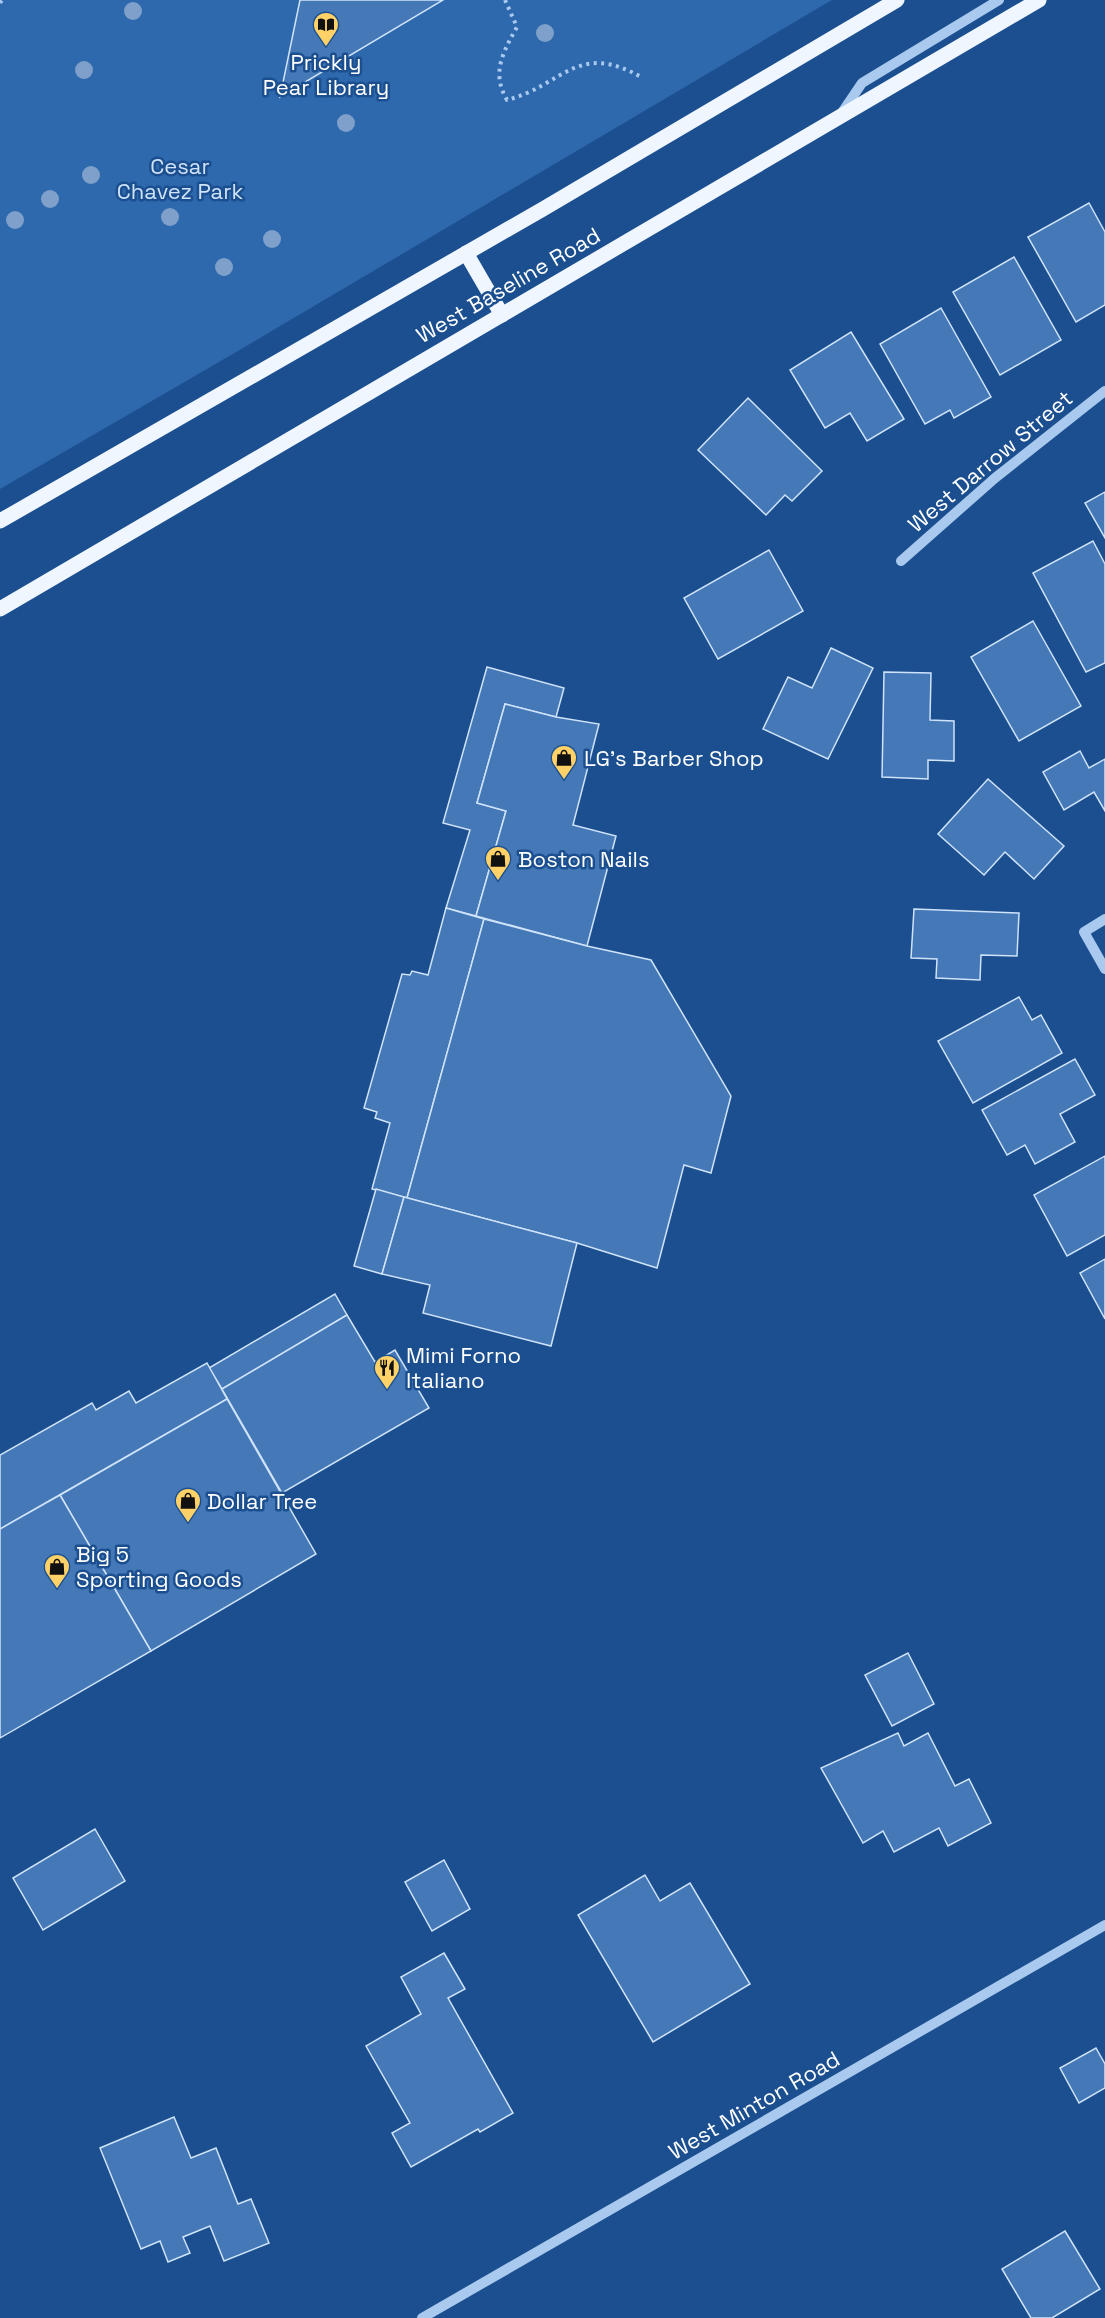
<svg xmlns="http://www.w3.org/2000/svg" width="1105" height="2318" viewBox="0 0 1105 2318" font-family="'Space Grotesk',sans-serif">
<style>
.green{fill:#2e69ad}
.building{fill:#4478b7;stroke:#cfe3fa;stroke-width:1.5}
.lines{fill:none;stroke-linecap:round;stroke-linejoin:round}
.path{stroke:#a9c9ee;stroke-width:4;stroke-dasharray:3 4.5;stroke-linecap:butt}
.minor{stroke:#a9c9ee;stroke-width:10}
.major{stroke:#f0f6ff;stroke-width:15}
.tree{fill:#7ea0ca}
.labels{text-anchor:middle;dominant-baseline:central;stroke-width:5;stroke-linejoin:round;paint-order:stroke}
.poi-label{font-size:22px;fill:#fff;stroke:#1b4f8f;text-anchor:start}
.park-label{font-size:22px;fill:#cfe3fa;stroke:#1b4f8f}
.street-label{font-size:22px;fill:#fff;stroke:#1b4f8f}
</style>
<rect width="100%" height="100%" fill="#1b4f8f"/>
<polygon class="green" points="0,0 832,0 238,351 0,489"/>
<g class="building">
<polygon points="300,0 443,0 280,97"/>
<polygon points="1089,203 1105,232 1105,305 1076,322 1028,237"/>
<polygon points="1014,257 1061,340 1000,375 953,292"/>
<polygon points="941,308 991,397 954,418 950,410 925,424 880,344"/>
<polygon points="851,332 904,419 867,441 850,413 825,428 790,370"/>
<polygon points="748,398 822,471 792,501 785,495 766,515 698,450"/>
<polygon points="1105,492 1105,538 1085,503"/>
<polygon points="1093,541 1105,564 1105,663 1086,672 1033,573"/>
<polygon points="769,550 803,611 718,659 684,598"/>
<polygon points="1033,621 1081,706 1019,741 971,657"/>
<polygon points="831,648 873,668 828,759 763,729 788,677 812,688"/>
<polygon points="487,667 564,688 556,717 505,704 477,803 506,811 476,916 446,908 470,830 443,823"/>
<polygon points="884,672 931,673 930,720 954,721 954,761 928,760 928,779 882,777"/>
<polygon points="505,704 556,717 599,724 573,825 616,836 587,946 476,916 506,811 477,803"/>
<polygon points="1080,751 1089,768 1105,759 1105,811 1094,792 1064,810 1043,772"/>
<polygon points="988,779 1064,846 1034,879 1005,852 984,875 938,834"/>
<polygon points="446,908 484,919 407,1198 372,1189 390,1123 375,1118 377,1112 364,1108 402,974 410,975 412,971 428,975"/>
<polygon points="914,909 1019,913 1017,956 981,955 980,980 936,978 937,959 911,958"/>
<polygon points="484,919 587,946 651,960 731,1096 711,1173 684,1165 657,1268 577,1243 407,1198"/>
<polygon points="1019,997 1032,1020 1041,1015 1062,1053 973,1103 938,1041"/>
<polygon points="1075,1059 1095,1095 1060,1114 1075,1142 1035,1164 1025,1145 1007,1155 982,1110"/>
<polygon points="1105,1156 1105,1235 1067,1256 1034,1195"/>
<polygon points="376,1189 404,1197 382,1274 354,1266"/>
<polygon points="404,1197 577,1243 551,1346 423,1313 430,1285 382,1274"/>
<polygon points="1105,1259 1105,1319 1080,1273"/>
<polygon points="335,1294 347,1315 222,1389 209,1368"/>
<polygon points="347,1315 375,1362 395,1350 429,1408 282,1493 222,1389"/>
<polygon points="207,1363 227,1399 0,1529 0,1455 92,1403 96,1410 129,1391 136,1403"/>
<polygon points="227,1399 316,1554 151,1651 60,1495"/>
<polygon points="60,1495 151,1651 0,1738 0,1529"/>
<polygon points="908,1653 934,1704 892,1726 865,1675"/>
<polygon points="898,1733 904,1746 928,1733 955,1786 969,1779 991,1823 948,1846 939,1828 894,1852 883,1831 863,1843 821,1768"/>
<polygon points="95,1829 125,1881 43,1930 13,1878"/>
<polygon points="444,1860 470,1909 432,1931 405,1882"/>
<polygon points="645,1875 660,1901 690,1883 750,1984 653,2042 578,1915"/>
<polygon points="444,1953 465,1989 448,1998 513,2113 480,2132 478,2129 411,2167 392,2133 410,2123 366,2046 421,2014 401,1977"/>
<polygon points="1096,2048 1105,2064 1105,2088 1079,2103 1060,2068"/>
<polygon points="174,2117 191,2158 216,2148 238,2204 251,2199 269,2243 224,2261 210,2226 183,2237 190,2253 168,2262 160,2241 141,2249 100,2148"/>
<polygon points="1065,2231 1100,2289 1052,2318 1031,2318 1002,2269"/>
</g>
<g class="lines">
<g class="path">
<path d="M505,0L517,27C503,52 491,73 507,100C564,85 577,40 643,78"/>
<polyline points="0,3 2,0"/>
</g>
<g class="minor">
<polyline points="841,114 862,83 999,0"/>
<polyline points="901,561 995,478 1105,391"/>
<polyline points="1105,919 1084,932 1105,969"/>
<polyline points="422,2318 1105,1925"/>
</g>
<g class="major">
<polyline points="466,253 502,315"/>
<polyline points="0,521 543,209 897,0"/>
<polyline points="0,609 1039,0"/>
</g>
</g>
<g class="tree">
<circle cx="133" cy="11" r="9"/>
<circle cx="545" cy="33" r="9"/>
<circle cx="84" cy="70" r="9"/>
<circle cx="346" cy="123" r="9"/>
<circle cx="91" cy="175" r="9"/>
<circle cx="50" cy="199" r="9"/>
<circle cx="170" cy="217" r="9"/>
<circle cx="15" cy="220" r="9"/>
<circle cx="272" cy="239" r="9"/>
<circle cx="224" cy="267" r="9"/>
</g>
<defs>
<symbol id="library-pin" viewBox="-11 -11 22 30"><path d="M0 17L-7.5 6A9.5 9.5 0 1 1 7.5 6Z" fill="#ffd166" stroke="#1b4f8f"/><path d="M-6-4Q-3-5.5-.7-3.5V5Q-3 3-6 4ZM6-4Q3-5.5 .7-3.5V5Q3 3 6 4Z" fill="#111"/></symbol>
<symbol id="shop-pin" viewBox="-11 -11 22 30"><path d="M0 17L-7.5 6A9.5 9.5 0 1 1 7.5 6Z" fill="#ffd166" stroke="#1b4f8f"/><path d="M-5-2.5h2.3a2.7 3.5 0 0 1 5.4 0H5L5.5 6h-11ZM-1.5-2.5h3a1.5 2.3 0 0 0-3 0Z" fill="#111"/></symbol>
<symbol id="restaurant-pin" viewBox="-11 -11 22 30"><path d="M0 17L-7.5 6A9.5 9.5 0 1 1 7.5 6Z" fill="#ffd166" stroke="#1b4f8f"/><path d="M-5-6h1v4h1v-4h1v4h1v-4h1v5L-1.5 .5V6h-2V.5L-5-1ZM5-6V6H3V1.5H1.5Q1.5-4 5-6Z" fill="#111"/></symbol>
</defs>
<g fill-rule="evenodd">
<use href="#library-pin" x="311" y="10" width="30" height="40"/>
<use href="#shop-pin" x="549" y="743" width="30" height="40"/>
<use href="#shop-pin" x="483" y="844" width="30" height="40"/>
<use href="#restaurant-pin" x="372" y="1353" width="30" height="40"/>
<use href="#shop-pin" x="173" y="1486" width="30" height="40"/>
<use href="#shop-pin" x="42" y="1552" width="30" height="40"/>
</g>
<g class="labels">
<g class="poi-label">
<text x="326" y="62" text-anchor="middle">Prickly<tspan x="326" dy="25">Pear Library</tspan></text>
<text x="584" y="758">LG's Barber Shop</text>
<text x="518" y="859">Boston Nails</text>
<text x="406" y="1355">Mimi Forno<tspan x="406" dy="25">Italiano</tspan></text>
<text x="207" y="1501">Dollar Tree</text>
<text x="76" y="1554">Big 5<tspan x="76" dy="25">Sporting Goods</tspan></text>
</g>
<g class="park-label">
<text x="180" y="166">Cesar<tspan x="180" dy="25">Chavez Park</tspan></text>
</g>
<g class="street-label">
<text transform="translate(508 285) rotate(-30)">West Baseline Road</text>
<text transform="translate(990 461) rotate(-40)">West Darrow Street</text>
<text transform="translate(754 2105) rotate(-30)">West Minton Road</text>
</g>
</g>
</svg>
